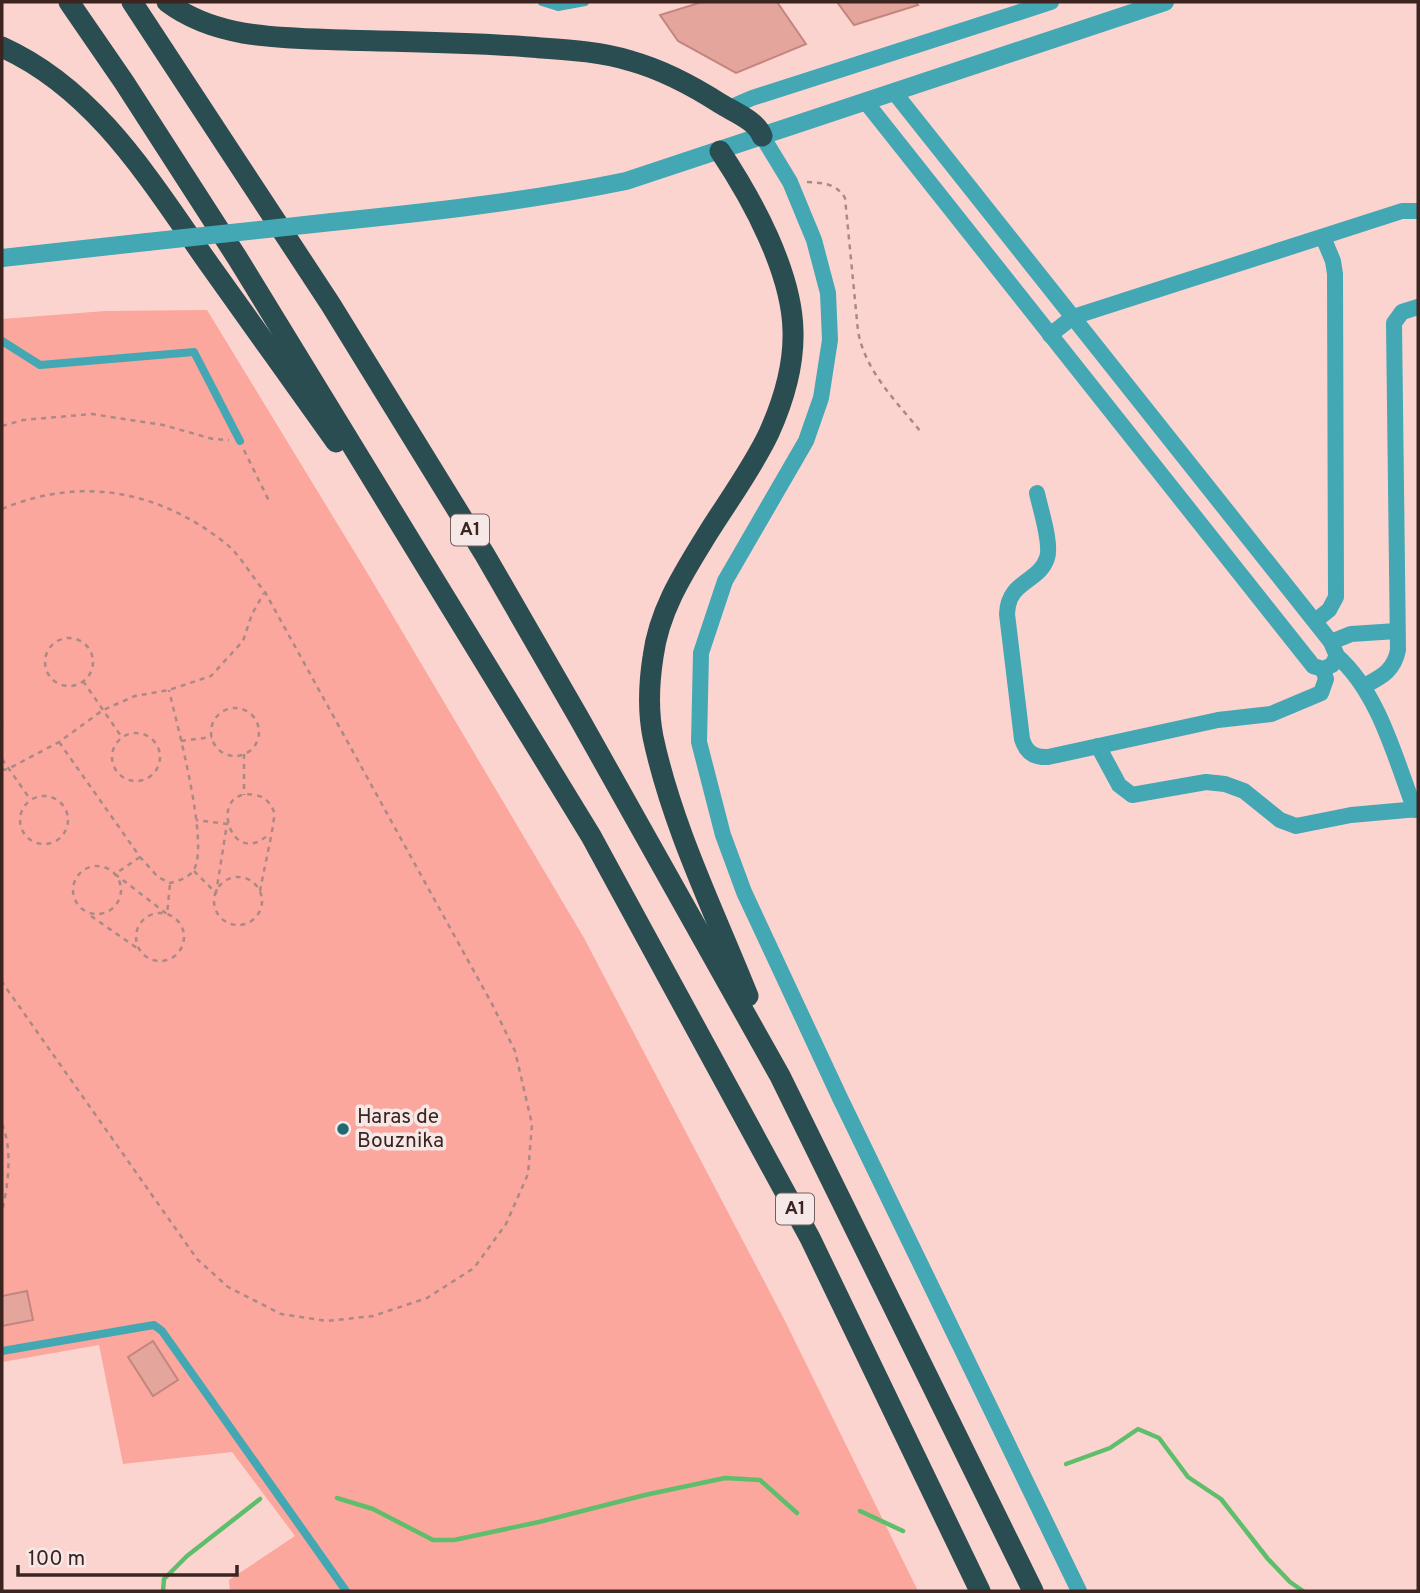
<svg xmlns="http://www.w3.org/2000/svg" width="1420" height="1593" viewBox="0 0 1420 1593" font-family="Overpass,sans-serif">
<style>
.green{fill:#fba79d}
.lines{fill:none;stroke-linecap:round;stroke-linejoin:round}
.stream{stroke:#5ebe6c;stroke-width:4.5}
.building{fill:#e4a59d;stroke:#c3867f;stroke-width:2}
.path{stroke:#ab8a86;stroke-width:2.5;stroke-dasharray:5 5;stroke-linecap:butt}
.service{stroke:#43a7b4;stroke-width:8}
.minor{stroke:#43a7b4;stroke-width:16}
.tertiary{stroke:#43a7b4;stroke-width:18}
.motorway{stroke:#2a4d52;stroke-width:21}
.tertiary-bridge{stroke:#43a7b4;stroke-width:18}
.poi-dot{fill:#1f6a73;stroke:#f6e8e6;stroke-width:2.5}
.labels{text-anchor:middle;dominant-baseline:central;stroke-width:7;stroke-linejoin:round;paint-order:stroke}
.shield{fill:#f6e8e6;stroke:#745f5c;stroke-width:2}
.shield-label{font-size:19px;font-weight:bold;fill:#3c2421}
.poi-label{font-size:21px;fill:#3c2421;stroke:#f6e8e6;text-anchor:start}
</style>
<rect width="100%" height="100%" fill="#fcd4cf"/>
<polygon class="green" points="207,310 371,579 584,938 784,1319 918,1591 230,1591 229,1580 295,1536 232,1452 123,1464 99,1345 2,1362 2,319 105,311"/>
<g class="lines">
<g class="stream">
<polyline points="1066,1464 1110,1448 1138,1429 1159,1438 1188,1477 1221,1499 1268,1559 1290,1582 1303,1591"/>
<polyline points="337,1498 373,1509 433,1540 454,1540 539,1522 645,1495 725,1478 760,1480 797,1513"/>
<polyline points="860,1511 903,1531"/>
<polyline points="163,1591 164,1579 187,1556 260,1499"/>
</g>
</g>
<g class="building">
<polygon points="702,2 777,2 806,44 736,73 678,41 660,15"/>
<polygon points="837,2 915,2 918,5 854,25"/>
<polygon points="27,1291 33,1320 2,1326 2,1296"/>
<polygon points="153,1341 178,1380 153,1396 128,1357"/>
</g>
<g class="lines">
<g class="path">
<path d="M807,182C823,183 836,183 845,198L858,331C865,371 896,401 921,432"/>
<polyline points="2,426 23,420 92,414 163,425 213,439 229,440"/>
<polyline points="244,450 269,501"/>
<path d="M2,509C80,476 157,490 224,542C240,554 252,577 265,592L492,1004L515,1051L532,1124L528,1174L506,1224L474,1268L427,1298L373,1316L327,1321L281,1314L228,1287L197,1259L2,982"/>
<circle cx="69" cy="662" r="24"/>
<polyline points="83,681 121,736"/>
<circle cx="235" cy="732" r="24"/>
<polyline points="2,722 2,727"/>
<circle cx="136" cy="757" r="24"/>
<polyline points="181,741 212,737"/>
<path d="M59,742L140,857L158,877L170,883C178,881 188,878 193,871C211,848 176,721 169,690"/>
<polyline points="244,754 244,795"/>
<polyline points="2,759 30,799"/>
<polyline points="2,770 8,769 59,742 103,710 135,696 169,690 211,676 243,641 252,614 264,593"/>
<circle cx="44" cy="820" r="24"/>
<polyline points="140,857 115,874 167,914 170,884"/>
<circle cx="97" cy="890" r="24"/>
<polyline points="194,871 216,893 227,824 196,820"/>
<circle cx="238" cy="901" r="24"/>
<path d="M260,891C262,878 276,819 274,812C271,803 264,796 255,795C206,786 230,873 270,833"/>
<circle cx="160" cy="937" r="24"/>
<polyline points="91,916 137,948"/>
<path d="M2,1124C13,1150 8,1185 2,1212"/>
</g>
<g class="service">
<polyline points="542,2 558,7 585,2"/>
<polyline points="2,341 40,365 194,352 240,441"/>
<polyline points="2,1351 154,1325 162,1331 346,1591"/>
</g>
<g class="minor">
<polyline points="865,101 1310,662 1313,666 1323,669 1332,665 1337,656 1331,642 894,92"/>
<polyline points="729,108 752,98 1051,2"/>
<polyline points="762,136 790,182 814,240 828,293 830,340 821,398 806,441 725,581 701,653 699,742 723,835 744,892 840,1098 1079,1591"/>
<polyline points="1050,335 1073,317 1402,211 1418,211"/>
<path d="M1037,493C1040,508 1052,544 1047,558C1039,583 1008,580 1007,614L1022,739C1026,752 1034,758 1048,757L1218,720L1271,714L1321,693L1326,679L1323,669"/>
<polyline points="1315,621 1329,610 1336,597 1335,274 1333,261 1323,237"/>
<polyline points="1331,642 1351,634 1397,631"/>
<path d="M1337,656C1379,693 1395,758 1415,810"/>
<path d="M1364,686C1381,677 1394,671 1398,650L1394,323L1402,312L1418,307"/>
<polyline points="1098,746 1119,785 1132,795 1206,782 1225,784 1244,791 1280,820 1296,826 1351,815 1418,809"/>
</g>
<g class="tertiary">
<path d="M332,222C431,212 529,201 626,181L1165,2"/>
<polyline points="2,258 147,242"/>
</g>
<g class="motorway">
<polyline points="69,2 124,82 238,259 591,836 810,1238 980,1591"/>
<polyline points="132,2 331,305 485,555 579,718 780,1076 1033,1591"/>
<path d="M167,2C217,40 285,38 345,40C411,42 476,42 541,48C571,50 602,52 631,61C663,70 693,86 721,104C734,112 757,121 762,136"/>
<path d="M2,47C97,90 151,182 209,264C251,323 294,383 336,442"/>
<path d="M720,151C752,199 792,272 793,331C794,365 783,402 769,433C753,467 728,501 708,533C684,572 659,610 653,657C649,683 648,712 653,737C672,826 714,911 748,996"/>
</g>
<polyline class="tertiary-bridge" points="147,242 332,222"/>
</g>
<circle class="poi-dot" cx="343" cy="1129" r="7"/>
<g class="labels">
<g class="shield">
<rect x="451" y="514.5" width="38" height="31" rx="5"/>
<rect x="776" y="1193.5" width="38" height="31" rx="5"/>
</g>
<g class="shield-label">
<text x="470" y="530">A1</text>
<text x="795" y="1209">A1</text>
</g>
<g class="poi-label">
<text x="357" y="1117">Haras de<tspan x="357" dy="24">Bouznika</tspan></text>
</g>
</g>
<rect width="1420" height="1593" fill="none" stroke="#3c2421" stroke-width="7"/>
<path d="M18 1565v10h219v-10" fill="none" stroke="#3c2421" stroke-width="3.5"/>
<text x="28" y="1565" font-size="21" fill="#3c2421" stroke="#f6e8e6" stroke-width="5" paint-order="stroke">100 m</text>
</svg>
